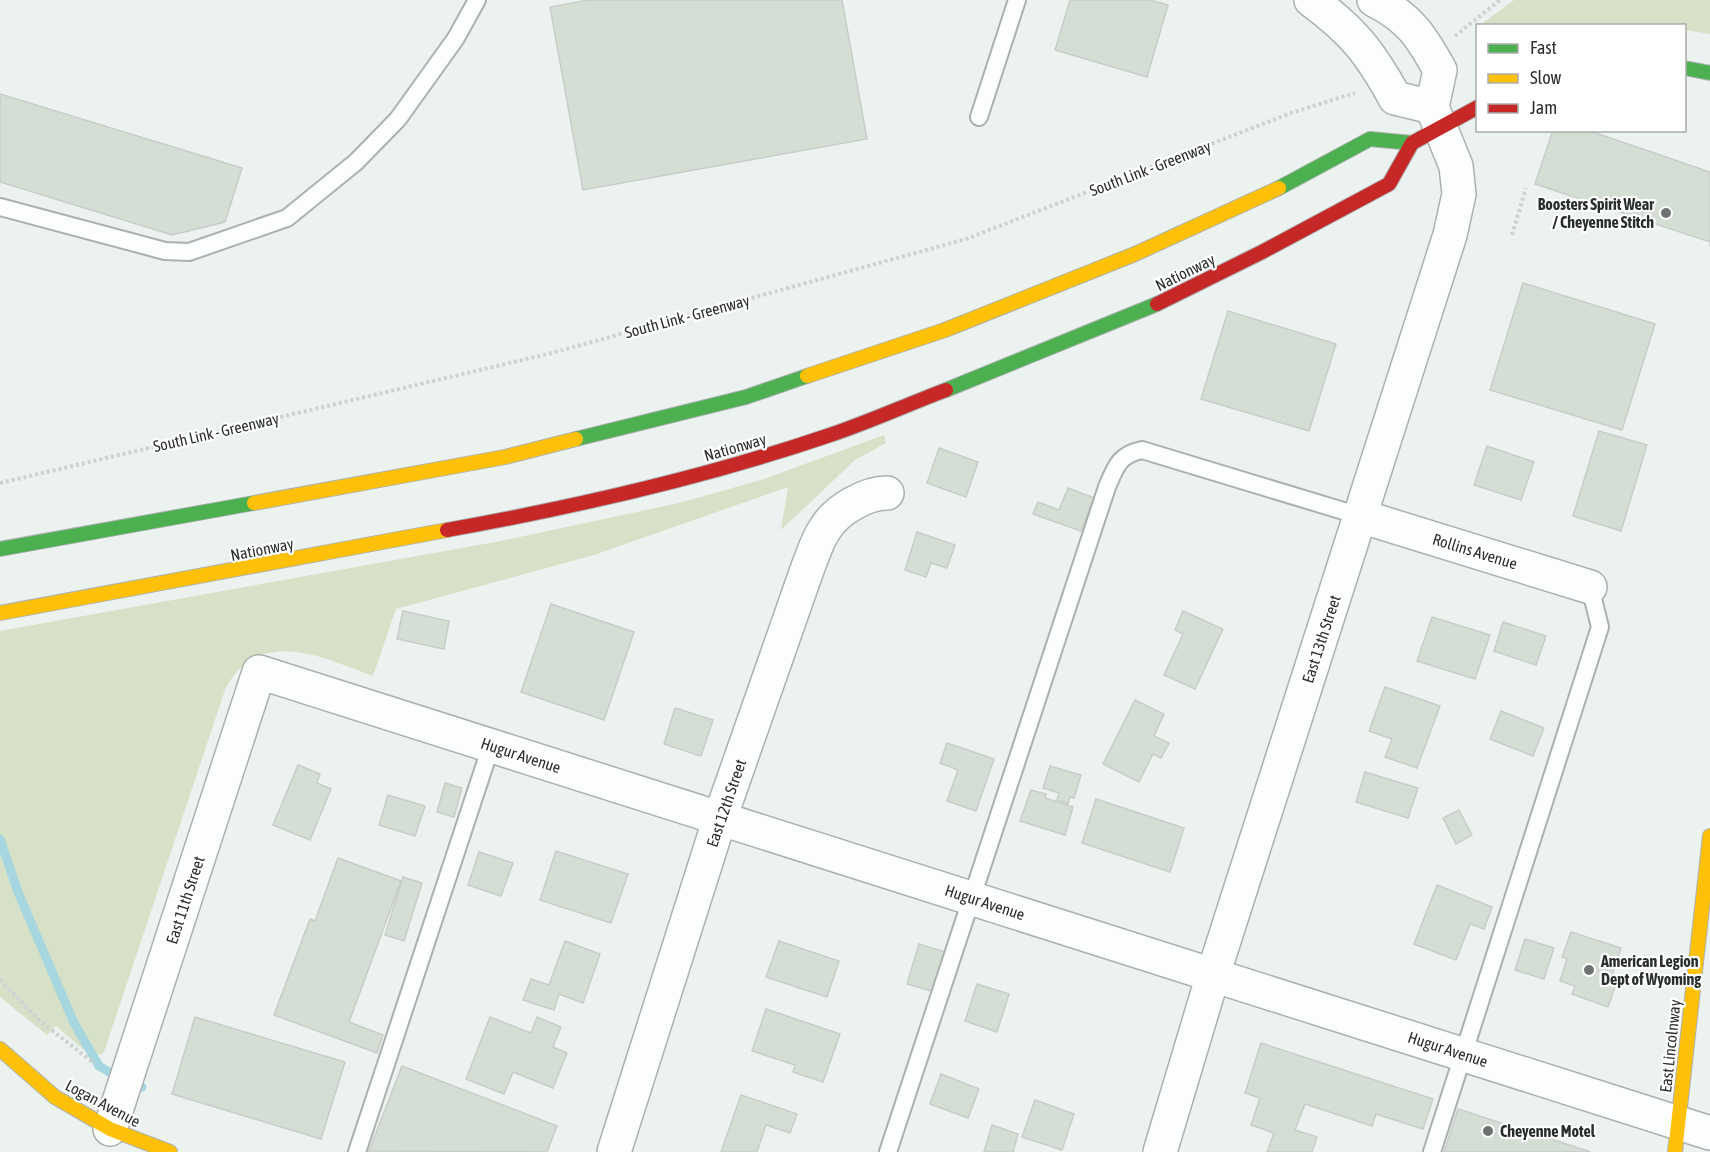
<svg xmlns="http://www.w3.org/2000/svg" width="1710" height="1152" viewBox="0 0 1710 1152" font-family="'Asap Condensed',sans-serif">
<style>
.green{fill:#d7e1c7}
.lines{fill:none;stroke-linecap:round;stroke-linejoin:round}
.stream{stroke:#a6d7e0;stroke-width:9}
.building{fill:#d4ded5;stroke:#c9cdca;stroke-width:1.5}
.lane-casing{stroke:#acb1af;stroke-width:20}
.street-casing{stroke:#acb1af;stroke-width:36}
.fast-casing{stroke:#acb1af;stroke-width:16}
.slow-casing{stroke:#acb1af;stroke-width:16}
.jam-casing{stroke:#acb1af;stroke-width:16}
.path{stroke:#ced2d0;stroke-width:4;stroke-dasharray:3 3;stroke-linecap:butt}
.lane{stroke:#fcfdfd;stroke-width:16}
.street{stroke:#fcfdfd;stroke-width:33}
.fast{stroke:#4caf50;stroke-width:14}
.slow{stroke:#ffc107;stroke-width:14}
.jam{stroke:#c62828;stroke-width:14}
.poi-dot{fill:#6e7371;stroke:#fff;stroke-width:2}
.labels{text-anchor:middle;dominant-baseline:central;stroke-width:4.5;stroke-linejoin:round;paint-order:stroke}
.street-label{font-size:16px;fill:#2a2f2d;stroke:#fff}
.poi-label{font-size:16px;font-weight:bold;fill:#2a2f2d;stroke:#fff;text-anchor:start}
</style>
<rect width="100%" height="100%" fill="#ecf2ef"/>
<g class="green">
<polygon points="1514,0 1710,0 1710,34 1685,30 1684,26 1480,25"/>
<path d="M884,435L886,443L855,460L781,530L788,487L594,555L396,609L373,676C323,657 257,625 225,690L104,1052L100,1055L84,1050L56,1026L47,1035L0,997V631L501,541L679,503L761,480Z"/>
</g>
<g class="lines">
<polyline class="stream" points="0,839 18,892 74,1023 99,1066 126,1082 142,1087"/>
</g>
<g class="building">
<polygon points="588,0 842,0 867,139 583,190 550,7"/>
<polygon points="1070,0 1150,0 1168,5 1147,77 1055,50"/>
<polygon points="0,94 242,168 225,222 172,235 0,182"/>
<polygon points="1553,130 1587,130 1710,172 1710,242 1535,184"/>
<polygon points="1523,283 1655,324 1622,430 1490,390"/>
<polygon points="1228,311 1336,344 1309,431 1201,399"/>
<polygon points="1599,431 1647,445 1621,531 1573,516"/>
<polygon points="1487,446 1534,462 1521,500 1474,485"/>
<polygon points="939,448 978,462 966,497 927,483"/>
<polygon points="1068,488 1094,498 1081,531 1033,514 1038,502 1059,510"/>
<polygon points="917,532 955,545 947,568 931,563 926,577 905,570"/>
<polygon points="551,604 634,632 604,720 521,692"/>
<polygon points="403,611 449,621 444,649 397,639"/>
<polygon points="1183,611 1223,629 1195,689 1164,675 1183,634 1175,630"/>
<polygon points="1432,617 1490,635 1475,679 1417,661"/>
<polygon points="1503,622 1546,636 1536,665 1494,651"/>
<polygon points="1385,687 1440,706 1417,768 1385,757 1392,739 1369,731"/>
<polygon points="1135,700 1164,714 1154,736 1169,743 1161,758 1153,754 1139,782 1103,764"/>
<polygon points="675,708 713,720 701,756 664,744"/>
<polygon points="1501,711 1544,728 1533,756 1490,739"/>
<polygon points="947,743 994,759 976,811 947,801 958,770 940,763"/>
<polygon points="298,765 320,774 317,783 331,789 310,840 273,825"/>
<polygon points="1050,766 1081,775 1074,798 1070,797 1068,804 1057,800 1059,793 1043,788"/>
<polygon points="1365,772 1418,788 1408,818 1356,802"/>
<polygon points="445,783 462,788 454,817 437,812"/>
<polygon points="1031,790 1046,794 1045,798 1073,807 1065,835 1020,821"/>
<polygon points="388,795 425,806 415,836 379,825"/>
<polygon points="1096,799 1184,828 1170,872 1082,843"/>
<polygon points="1459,810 1472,835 1456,844 1443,818"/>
<polygon points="556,851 628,874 611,923 540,900"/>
<polygon points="479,852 513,863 501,896 468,885"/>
<polygon points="338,858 401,881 349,1022 383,1035 377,1053 274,1015 310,919 315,921"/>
<polygon points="403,877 422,883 404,941 385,935"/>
<polygon points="1437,885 1492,907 1484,929 1470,924 1456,960 1414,944"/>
<polygon points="1571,932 1621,948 1609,985 1615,987 1608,1007 1572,994 1575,986 1560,981 1567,959 1562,957"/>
<polygon points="1525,939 1554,948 1544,979 1515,970"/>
<polygon points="565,941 600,954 583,1003 559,994 554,1010 523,1000 531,979 549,985"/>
<polygon points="779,941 839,961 827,997 766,977"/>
<polygon points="919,944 948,953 935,992 907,984"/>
<polygon points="977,984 1009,994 997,1032 965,1021"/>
<polygon points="766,1009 840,1034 823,1082 793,1072 795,1065 752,1051"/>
<polygon points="195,1017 345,1062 321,1139 172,1094"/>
<polygon points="490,1017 531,1033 537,1017 561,1027 553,1047 567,1053 553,1088 513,1072 504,1094 466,1079"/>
<polygon points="1261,1043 1433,1099 1423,1129 1376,1114 1372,1126 1305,1104 1295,1130 1317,1137 1312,1152 1267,1152 1274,1133 1251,1125 1260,1098 1245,1093"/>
<polygon points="402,1066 557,1126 547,1152 369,1151"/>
<polygon points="941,1074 979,1089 968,1118 930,1104"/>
<polygon points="741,1095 797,1114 790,1133 766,1125 757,1152 721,1152"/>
<polygon points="1035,1100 1074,1114 1062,1150 1022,1137"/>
<polygon points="1458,1109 1591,1152 1444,1152"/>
<polygon points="992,1125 1018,1134 1013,1152 984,1152"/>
</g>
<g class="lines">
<defs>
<g id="lane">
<polyline points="979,117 1017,0"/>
<polyline points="0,207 165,251 189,252 287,218 356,162 398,119 456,38 477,0"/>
<polyline points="357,1152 491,746"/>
<path d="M888,1152L1107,487C1116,466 1119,455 1142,450L1360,516"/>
<polyline points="1432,1152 1600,627 1590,587"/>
</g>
<g id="street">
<path d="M1374,0C1410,18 1421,36 1440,70L1432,107"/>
<polyline points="1360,516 1590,587"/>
<polyline points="110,1129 259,672 1710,1133"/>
<path d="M614,1152L720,818L808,567C813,555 817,540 825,529C836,510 866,493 887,493"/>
<path d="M1160,1152L1213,975L1450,235L1459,194L1456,166L1432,107L1395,98C1370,52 1353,31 1311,0"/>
</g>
<g id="fast">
<polyline points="1684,68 1710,73"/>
<polyline points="1279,188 1370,139 1412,143"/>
<polyline points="946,390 1157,304"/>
<polyline points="576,439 746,397 807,376"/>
<polyline points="0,549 254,503"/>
</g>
<g id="slow">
<polyline points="807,376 945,330 1135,254 1279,188"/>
<polyline points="254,503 505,457 576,439"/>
<polyline points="0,613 447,530"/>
<polyline points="0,1049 55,1097 110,1129 170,1152"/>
<polyline points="1675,1152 1710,836"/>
</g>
<g id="jam">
<polyline points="1157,304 1262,252 1389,184 1412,143 1478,107"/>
<path d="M447,530C575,507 703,478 827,436C867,423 906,405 946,390"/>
</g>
</defs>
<use href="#lane" class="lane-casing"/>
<use href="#street" class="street-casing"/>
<use href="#fast" class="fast-casing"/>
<use href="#slow" class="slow-casing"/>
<use href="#jam" class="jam-casing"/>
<g class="path">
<polyline points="1455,36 1500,0"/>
<polyline points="1512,235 1526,188"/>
<polyline points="1709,245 1710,245"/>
<polyline points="0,483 552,353 966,239 1291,113 1355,93"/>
<polyline points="0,980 40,1021 95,1064"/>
</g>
<use href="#lane" class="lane"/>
<use href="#street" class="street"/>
<use href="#fast" class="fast"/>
<use href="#slow" class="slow"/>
<use href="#jam" class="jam"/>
</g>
<g class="poi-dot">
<circle cx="1666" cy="213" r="6"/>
<circle cx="1589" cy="970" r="6"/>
<circle cx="1488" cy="1131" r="6"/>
</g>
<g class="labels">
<g class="street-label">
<text transform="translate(1150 168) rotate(-21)">South Link - Greenway</text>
<text transform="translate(1185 272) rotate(-26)">Nationway</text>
<text transform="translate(687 316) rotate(-15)">South Link - Greenway</text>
<text transform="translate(216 432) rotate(-13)">South Link - Greenway</text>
<text transform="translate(735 447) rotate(-16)">Nationway</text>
<text transform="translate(262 549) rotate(-11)">Nationway</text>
<text transform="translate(1475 551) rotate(17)">Rollins Avenue</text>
<text transform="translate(1321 639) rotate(-72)">East 13th Street</text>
<text transform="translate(521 755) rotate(18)">Hugur Avenue</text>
<text transform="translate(726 803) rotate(-71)">East 12th Street</text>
<text transform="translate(185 900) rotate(-72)">East 11th Street</text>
<text transform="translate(985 902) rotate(18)">Hugur Avenue</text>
<text transform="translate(1670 1046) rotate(-84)">East Lincolnway</text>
<text transform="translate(1448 1049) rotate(18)">Hugur Avenue</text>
<text transform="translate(103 1103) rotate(28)">Logan Avenue</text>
</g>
<g class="poi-label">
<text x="1654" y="204" text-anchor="end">Boosters Spirit Wear<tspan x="1654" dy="18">/ Cheyenne Stitch</tspan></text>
<text x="1601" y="961">American Legion<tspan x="1601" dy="18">Dept of Wyoming</tspan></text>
<text x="1500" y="1131">Cheyenne Motel</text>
</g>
</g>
<rect x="1476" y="24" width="210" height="108" fill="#ffffff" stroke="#aaacab" stroke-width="1.5"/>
<rect x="1488" y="44" width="30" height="9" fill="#4caf50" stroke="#aaacab" stroke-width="1.5"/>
<text x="1530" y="54" font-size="18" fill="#2a2f2d">Fast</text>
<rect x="1488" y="74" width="30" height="9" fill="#ffc107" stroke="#aaacab" stroke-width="1.5"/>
<text x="1530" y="84" font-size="18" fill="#2a2f2d">Slow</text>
<rect x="1488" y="104" width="30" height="9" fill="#c62828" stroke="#aaacab" stroke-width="1.5"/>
<text x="1530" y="114" font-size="18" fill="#2a2f2d">Jam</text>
</svg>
